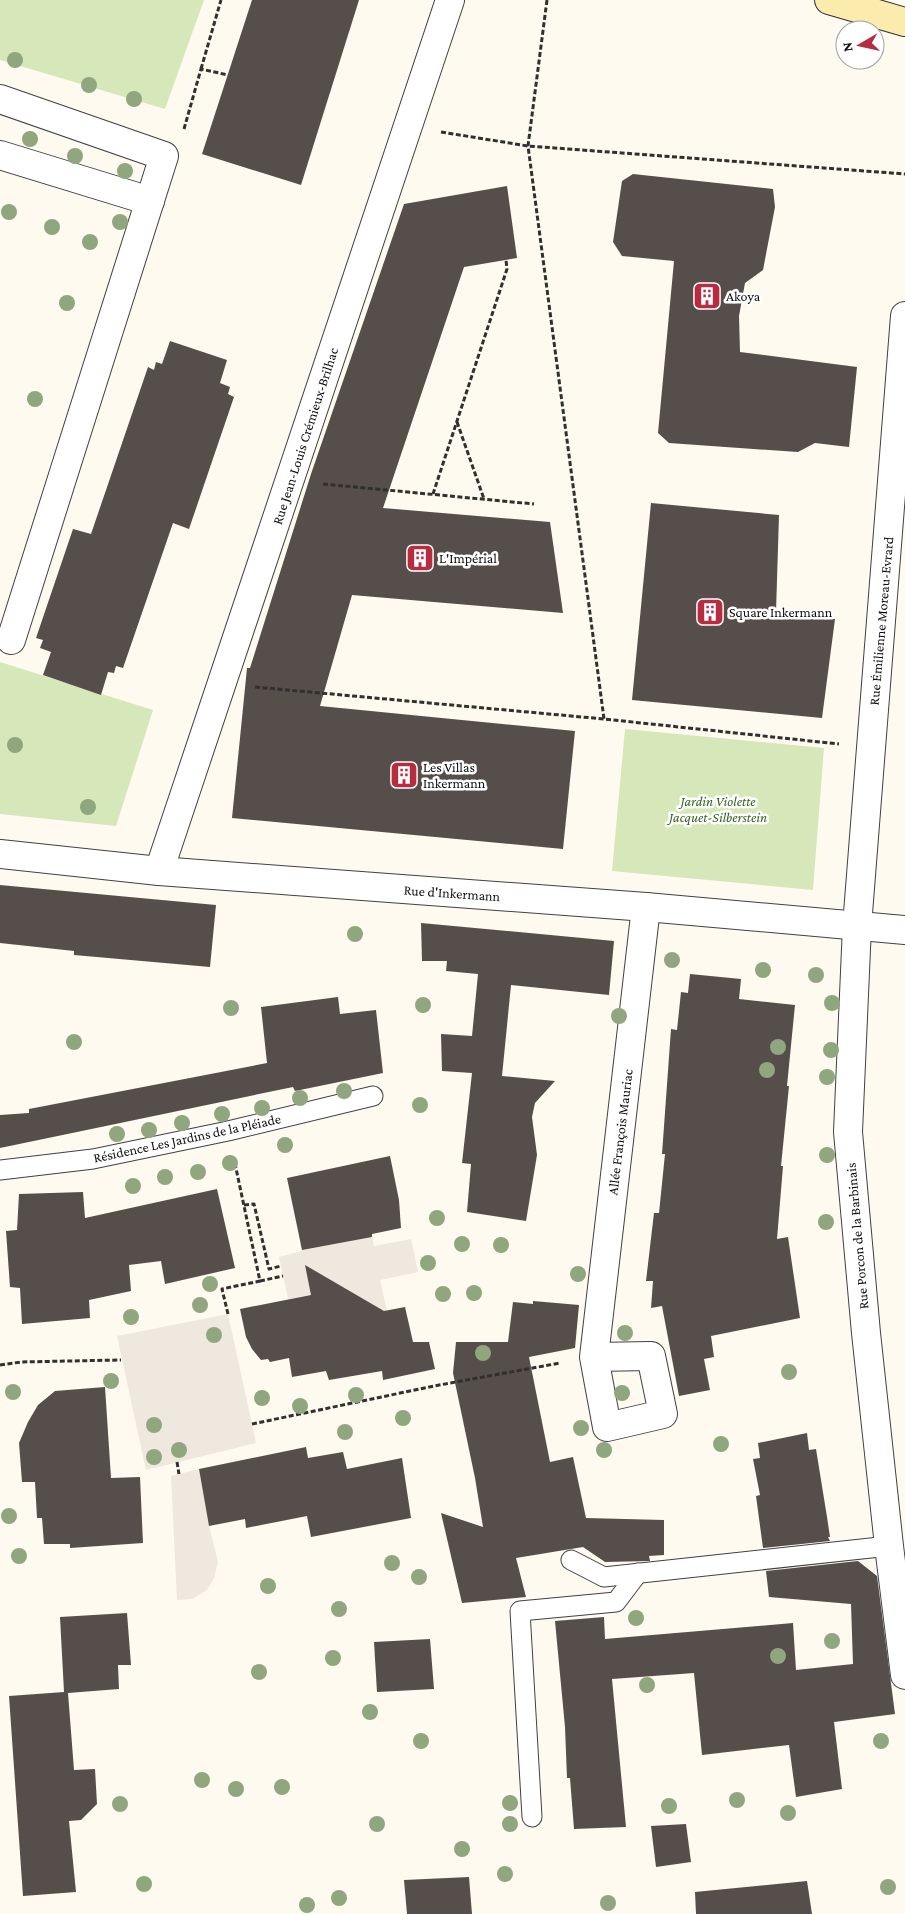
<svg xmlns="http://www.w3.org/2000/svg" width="905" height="1914" viewBox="0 0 905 1914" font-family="'Crimson Pro',serif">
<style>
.green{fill:#d6e7ba}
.plaza{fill:#eee8de}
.building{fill:#564e4a}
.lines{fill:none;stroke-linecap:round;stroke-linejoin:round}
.lane-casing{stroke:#414141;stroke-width:21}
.street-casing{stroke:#414141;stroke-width:30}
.secondary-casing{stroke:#303030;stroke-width:30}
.path{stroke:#303030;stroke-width:3;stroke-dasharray:5 2.5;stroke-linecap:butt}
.lane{stroke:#fff;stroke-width:19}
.street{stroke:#fff;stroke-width:28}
.secondary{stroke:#fbebad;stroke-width:28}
.tree{fill:#8fa67e}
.labels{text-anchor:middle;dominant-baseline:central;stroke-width:5;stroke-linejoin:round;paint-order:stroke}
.poi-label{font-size:14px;fill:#0e0e0e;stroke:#fff;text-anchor:start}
.street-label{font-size:14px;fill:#0e0e0e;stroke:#fff}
.park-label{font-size:14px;font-style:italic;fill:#356221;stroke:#fff}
</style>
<rect width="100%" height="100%" fill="#fefaef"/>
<g class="green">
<polygon points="0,0 204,0 165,109 0,60"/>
<polygon points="0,662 153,710 116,826 0,814"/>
<polygon points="625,729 824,748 813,890 612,871"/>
</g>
<g class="plaza">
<polygon points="333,1236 334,1244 372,1237 374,1246 411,1239 418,1272 380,1280 387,1311 370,1315 348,1299 346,1288 288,1299 279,1257 302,1251 300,1243"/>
<polygon points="228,1314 256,1443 146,1470 117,1336"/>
<polygon points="199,1469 209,1526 218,1562 214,1578 207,1590 192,1599 177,1600 171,1476"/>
</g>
<g class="building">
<polygon points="252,0 359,0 301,185 202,154"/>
<polygon points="633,174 773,189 775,207 763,270 745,283 739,316 740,352 857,367 849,447 815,443 798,452 669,443 658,433 674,261 622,256 613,242 622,181"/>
<polygon points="507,186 517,258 464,267 383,508 550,522 563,613 352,595 320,706 575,731 563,849 232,818 247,668 250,668 311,474 404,204"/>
<polygon points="170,341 227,360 220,383 230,387 228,394 234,397 189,529 173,523 123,668 116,666 114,673 108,672 101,695 43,675 51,652 40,648 43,640 36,638 73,529 91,534 148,367 154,370 156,362 162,364"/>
<polygon points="651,503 779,515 776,612 835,619 822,718 632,700"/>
<polygon points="0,885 216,905 210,967 74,955 74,951 0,943"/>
<polygon points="421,923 614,941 609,995 511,985 502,1076 555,1081 535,1103 532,1117 537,1155 526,1221 467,1212 471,1164 462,1163 472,1073 442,1071 441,1034 472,1036 478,974 446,971 447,961 422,961"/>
<polygon points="690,974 741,979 739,999 795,1005 787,1086 789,1086 781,1166 783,1166 777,1239 788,1237 800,1318 711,1336 714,1357 704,1359 710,1390 679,1396 662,1306 651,1308 653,1281 646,1281 654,1213 659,1213 665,1154 662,1154 671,1029 677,1030 681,992 688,993"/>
<polygon points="338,997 340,1014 376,1010 383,1073 295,1091 293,1087 0,1148 0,1115 29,1113 29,1109 267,1063 261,1007"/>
<polygon points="390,1156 399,1200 401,1228 372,1234 372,1237 302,1250 287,1178"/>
<polygon points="217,1189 235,1268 165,1284 161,1261 129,1265 131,1291 89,1300 90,1318 22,1324 20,1288 10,1287 6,1231 17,1230 19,1194 83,1192 85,1218"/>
<polygon points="305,1265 384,1311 405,1307 413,1342 429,1342 435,1369 383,1380 382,1371 329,1380 326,1371 292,1377 289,1358 270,1362 268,1359 261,1360 252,1349 246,1337 240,1309 311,1295"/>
<polygon points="533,1301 579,1305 575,1348 529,1357 550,1462 573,1457 586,1518 664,1520 664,1555 649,1556 650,1561 605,1562 583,1547 516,1558 526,1597 462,1603 441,1513 483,1527 475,1478 453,1373 456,1342 508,1342 513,1302 533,1304"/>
<polygon points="105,1387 111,1478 140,1477 143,1543 70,1548 70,1544 44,1544 42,1518 37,1518 35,1482 22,1482 19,1443 28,1422 38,1405 55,1391"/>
<polygon points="807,1433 809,1450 816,1449 827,1517 830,1537 828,1537 830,1541 763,1548 756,1496 760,1495 753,1459 760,1458 758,1443"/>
<polygon points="306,1447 308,1458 343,1452 347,1469 402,1458 411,1518 311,1537 307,1516 246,1528 245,1519 209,1526 199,1469"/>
<polygon points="858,1561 877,1576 895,1714 834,1722 842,1789 796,1797 789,1745 702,1755 694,1673 612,1679 626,1827 574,1829 570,1778 567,1778 565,1727 555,1621 604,1617 605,1639 793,1623 796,1670 853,1664 851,1604 769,1597 766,1571"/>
<polygon points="127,1613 131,1665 118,1665 119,1689 68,1693 74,1770 95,1769 97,1804 81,1820 69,1821 76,1892 23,1896 9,1696 64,1692 60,1617"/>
<polygon points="430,1639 434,1689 377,1692 374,1642"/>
<polygon points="686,1824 691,1862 656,1867 651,1826"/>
<polygon points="469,1877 472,1914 407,1914 404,1880"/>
<polygon points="807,1881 812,1914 696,1914 695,1892"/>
</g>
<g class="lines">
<defs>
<g id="lane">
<polyline points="0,1170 93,1159 228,1131 373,1096"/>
<polyline points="571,1560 604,1577 889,1546"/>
<polyline points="532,1817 520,1611 616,1602 638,1573"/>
</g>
<g id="street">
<polyline points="0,99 164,156 11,640"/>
<polyline points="0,155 150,201"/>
<polyline points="905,316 857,926 848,1132 866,1333 889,1546 905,1675"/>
<polyline points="0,854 159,871 646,907 905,930"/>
<polyline points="159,871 450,0"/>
<polyline points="594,1357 651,1356 663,1414 607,1427 594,1357 646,907"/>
</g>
<polyline id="secondary" points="829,0 905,22"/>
</defs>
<use href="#lane" class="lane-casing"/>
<use href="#street" class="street-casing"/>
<use href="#secondary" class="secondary-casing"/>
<g class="path">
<polyline points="547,0 528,146 604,719"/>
<polyline points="201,69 221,0"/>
<polyline points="184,129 201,69 228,75"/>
<polyline points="441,132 528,146 905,174"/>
<polyline points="457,422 484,499"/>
<polyline points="323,484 534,504"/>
<polyline points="433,494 507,269 506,260"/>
<polyline points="255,687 604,719 839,744"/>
<polyline points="244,1205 254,1204 269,1269 281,1266"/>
<polyline points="260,1281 283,1276"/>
<polyline points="228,1314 222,1289 260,1281 234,1159"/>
<polyline points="0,1365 21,1362 121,1360"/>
<polyline points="252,1424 434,1386 560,1363"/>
<polyline points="177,1462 179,1474"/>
</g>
<use href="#lane" class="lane"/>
<use href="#street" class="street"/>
<use href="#secondary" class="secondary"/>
</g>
<g class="tree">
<circle cx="15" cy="60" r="8"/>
<circle cx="89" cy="85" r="8"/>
<circle cx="134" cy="99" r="8"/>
<circle cx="30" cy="139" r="8"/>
<circle cx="75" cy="156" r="8"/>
<circle cx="125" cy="171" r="8"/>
<circle cx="9" cy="212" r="8"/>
<circle cx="120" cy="222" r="8"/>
<circle cx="52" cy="227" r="8"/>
<circle cx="90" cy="242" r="8"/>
<circle cx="67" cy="303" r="8"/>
<circle cx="35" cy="399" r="8"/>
<circle cx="15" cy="745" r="8"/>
<circle cx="88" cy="807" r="8"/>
<circle cx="355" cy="934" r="8"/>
<circle cx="672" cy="960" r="8"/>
<circle cx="763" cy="970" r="8"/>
<circle cx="816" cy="975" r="8"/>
<circle cx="832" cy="1003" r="8"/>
<circle cx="423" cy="1005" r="8"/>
<circle cx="231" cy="1008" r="8"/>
<circle cx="619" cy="1016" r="8"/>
<circle cx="74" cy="1042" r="8"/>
<circle cx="778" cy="1047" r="8"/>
<circle cx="831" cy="1050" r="8"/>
<circle cx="767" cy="1070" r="8"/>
<circle cx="827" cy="1077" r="8"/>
<circle cx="344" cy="1091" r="8"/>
<circle cx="300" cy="1098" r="8"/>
<circle cx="420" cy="1105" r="8"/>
<circle cx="262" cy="1108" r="8"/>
<circle cx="222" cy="1114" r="8"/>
<circle cx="182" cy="1123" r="8"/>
<circle cx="149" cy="1130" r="8"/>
<circle cx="117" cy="1134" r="8"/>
<circle cx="285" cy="1145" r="8"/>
<circle cx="827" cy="1155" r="8"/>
<circle cx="230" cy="1163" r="8"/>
<circle cx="198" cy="1172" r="8"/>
<circle cx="165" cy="1177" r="8"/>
<circle cx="133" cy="1186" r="8"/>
<circle cx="437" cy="1218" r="8"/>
<circle cx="826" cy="1222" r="8"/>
<circle cx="462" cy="1244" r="8"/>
<circle cx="501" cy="1245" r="8"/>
<circle cx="428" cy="1263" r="8"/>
<circle cx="578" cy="1274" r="8"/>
<circle cx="210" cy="1284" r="8"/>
<circle cx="474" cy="1293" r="8"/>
<circle cx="443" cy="1294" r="8"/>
<circle cx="200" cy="1305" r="8"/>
<circle cx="131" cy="1317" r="8"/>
<circle cx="625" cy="1333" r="8"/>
<circle cx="214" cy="1335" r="8"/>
<circle cx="483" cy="1353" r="8"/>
<circle cx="789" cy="1372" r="8"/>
<circle cx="111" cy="1381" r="8"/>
<circle cx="13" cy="1392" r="8"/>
<circle cx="622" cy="1393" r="8"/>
<circle cx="356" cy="1395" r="8"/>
<circle cx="262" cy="1398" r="8"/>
<circle cx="300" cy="1406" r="8"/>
<circle cx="403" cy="1418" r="8"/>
<circle cx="154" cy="1425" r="8"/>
<circle cx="581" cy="1428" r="8"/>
<circle cx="345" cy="1432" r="8"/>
<circle cx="721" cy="1444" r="8"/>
<circle cx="179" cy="1450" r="8"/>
<circle cx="604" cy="1450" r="8"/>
<circle cx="154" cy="1457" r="8"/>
<circle cx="9" cy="1516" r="8"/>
<circle cx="19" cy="1556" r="8"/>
<circle cx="392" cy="1563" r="8"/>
<circle cx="419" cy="1577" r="8"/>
<circle cx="268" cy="1586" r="8"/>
<circle cx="339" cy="1609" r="8"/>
<circle cx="636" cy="1618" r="8"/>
<circle cx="832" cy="1641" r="8"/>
<circle cx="778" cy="1656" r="8"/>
<circle cx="333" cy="1658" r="8"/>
<circle cx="259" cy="1672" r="8"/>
<circle cx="647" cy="1685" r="8"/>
<circle cx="370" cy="1712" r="8"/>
<circle cx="421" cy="1741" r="8"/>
<circle cx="881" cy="1741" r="8"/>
<circle cx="202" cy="1780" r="8"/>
<circle cx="282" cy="1787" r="8"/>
<circle cx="236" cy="1789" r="8"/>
<circle cx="737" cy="1800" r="8"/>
<circle cx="510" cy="1803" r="8"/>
<circle cx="120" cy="1804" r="8"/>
<circle cx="669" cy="1806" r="8"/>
<circle cx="788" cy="1813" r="8"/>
<circle cx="377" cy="1824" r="8"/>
<circle cx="510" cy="1824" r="8"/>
<circle cx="462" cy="1849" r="8"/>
<circle cx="505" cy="1874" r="8"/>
<circle cx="144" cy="1884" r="8"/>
<circle cx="888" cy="1887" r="8"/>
<circle cx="339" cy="1898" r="8"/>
<circle cx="608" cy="1903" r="8"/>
<circle cx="307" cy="1905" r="8"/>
</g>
<defs>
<symbol id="building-square" viewBox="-11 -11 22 22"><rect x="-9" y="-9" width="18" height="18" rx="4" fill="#b72c40" stroke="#fff"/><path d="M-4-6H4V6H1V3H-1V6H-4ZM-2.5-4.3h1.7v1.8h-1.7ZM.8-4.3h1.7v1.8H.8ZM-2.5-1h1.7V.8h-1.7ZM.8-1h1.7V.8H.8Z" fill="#fff"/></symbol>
</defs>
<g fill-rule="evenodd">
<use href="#building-square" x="691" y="280" width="32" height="32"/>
<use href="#building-square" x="404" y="542" width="32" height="32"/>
<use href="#building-square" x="694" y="596" width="32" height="32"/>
<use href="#building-square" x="388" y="759" width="32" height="32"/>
</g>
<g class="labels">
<g class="poi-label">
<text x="726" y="296">Akoya</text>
<text x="439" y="558">L'Impérial</text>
<text x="729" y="612">Square Inkermann</text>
<text x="423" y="767">Les Villas<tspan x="423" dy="16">Inkermann</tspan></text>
</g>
<g class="street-label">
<text transform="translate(305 436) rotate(-72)">Rue Jean-Louis Crémieux-Brilhac</text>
<text transform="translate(881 621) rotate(-85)">Rue Émilienne Moreau-Evrard</text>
<text transform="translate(452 893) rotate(4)">Rue d'Inkermann</text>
<text transform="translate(620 1132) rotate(-83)">Allée François Mauriac</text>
<text transform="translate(187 1138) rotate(-12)">Résidence Les Jardins de la Pléiade</text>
<text transform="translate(857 1236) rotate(-95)">Rue Porcon de la Barbinais</text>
</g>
<g class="park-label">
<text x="718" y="801">Jardin Violette<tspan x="718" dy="16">Jacquet-Silberstein</tspan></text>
</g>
</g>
<g transform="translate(860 45) rotate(261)"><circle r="24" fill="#ffffff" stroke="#9f9f9f"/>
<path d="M0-4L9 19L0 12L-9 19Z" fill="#b72c40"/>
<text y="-8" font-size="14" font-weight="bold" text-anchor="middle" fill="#0e0e0e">N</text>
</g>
</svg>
